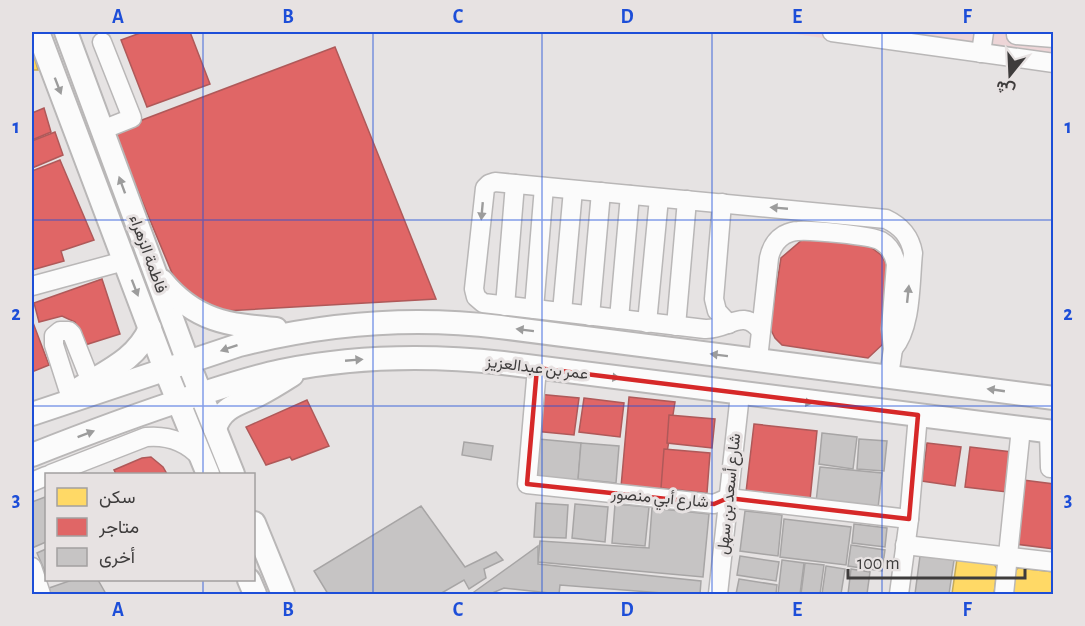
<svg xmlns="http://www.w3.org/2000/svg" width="1085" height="626" viewBox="0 0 1085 626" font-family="'Alegreya Sans',Vazirmatn,sans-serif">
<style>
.green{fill:#edd5d7}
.homes{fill:#ffd966;stroke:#c5aa59;stroke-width:1.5}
.shops{fill:#e06666;stroke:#af5959;stroke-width:1.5}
.building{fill:#c6c4c4;stroke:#a7a5a5;stroke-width:1.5}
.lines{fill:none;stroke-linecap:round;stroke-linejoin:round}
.minor-casing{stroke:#b9b7b7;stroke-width:21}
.major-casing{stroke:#b9b7b7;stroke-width:26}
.minor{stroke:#fbfbfb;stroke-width:18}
.major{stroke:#fbfbfb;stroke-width:22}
.oneway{fill:#9c9c9c}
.marked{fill:none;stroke:#d62828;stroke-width:4.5;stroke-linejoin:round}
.grid{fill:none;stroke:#1d4ed8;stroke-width:1.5;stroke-opacity:0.55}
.labels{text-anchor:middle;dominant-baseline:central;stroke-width:6;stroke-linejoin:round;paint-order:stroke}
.street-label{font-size:16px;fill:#3e3c3c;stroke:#e7e2e2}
.neatline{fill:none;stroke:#1d4ed8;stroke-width:2}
.grid-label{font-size:20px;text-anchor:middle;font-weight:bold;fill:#1d4ed8}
</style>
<rect width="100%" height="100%" fill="#e6e3e3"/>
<polygon class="green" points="781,32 1053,32 1053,71"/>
<g class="homes">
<polygon points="32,49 38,70 32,70"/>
<polygon points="957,559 994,564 997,569 994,594 952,594"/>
<polygon points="1018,568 1054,572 1052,594 1012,594 1015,571"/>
</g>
<g class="shops">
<polygon points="143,32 190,32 210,84 147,107 121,40"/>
<polygon points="335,47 436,299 224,311 202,303 177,285 113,131"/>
<polygon points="44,108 51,132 32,140 32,113"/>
<polygon points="55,132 63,155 32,168 32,141"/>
<polygon points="60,160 94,240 61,251 64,261 32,270 32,171"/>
<polygon points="811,238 868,245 881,255 889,268 883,344 868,358 782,345 775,338 770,328 781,258 802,240"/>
<polygon points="102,279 120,334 85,345 75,322 62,316 39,322 34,303"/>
<polygon points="32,320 49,365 32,372"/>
<polygon points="537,394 579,398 574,435 534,431"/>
<polygon points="629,397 675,402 661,491 621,487"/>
<polygon points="584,398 624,403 620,437 579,432"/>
<polygon points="307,400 329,446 292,460 290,457 266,465 246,427"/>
<polygon points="669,415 715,419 712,448 667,443"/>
<polygon points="754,424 817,431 810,500 746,492"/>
<polygon points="927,443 961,447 955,486 922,481"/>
<polygon points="970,447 1012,452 1007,492 965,487"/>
<polygon points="664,449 710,453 707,493 661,488"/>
<polygon points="151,457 163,467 167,474 116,474 114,470 142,458"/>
<polygon points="1023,480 1054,484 1054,549 1015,544"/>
</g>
<g class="building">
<polygon points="822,433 857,437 853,469 819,464"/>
<polygon points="538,439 581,443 578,483 535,479"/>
<polygon points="859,439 887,441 884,471 857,469"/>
<polygon points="464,442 493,446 491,460 462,455"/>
<polygon points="581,443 619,446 616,483 578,479"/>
<polygon points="820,467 882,473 878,508 816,502"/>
<polygon points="45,497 46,501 46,542 32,548 32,502"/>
<polygon points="536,503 568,505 566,538 534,537"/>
<polygon points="575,504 608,507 605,542 572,538"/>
<polygon points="615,504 649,507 645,546 612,543"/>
<polygon points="421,506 465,567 496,552 503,560 484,569 486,578 469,589 464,580 440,594 328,594 314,571"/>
<polygon points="652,508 709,514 703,577 538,562 540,541 649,548"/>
<polygon points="745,511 782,515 778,556 740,551"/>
<polygon points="784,519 851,527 846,565 780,557"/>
<polygon points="854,524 887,528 885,547 852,543"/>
<polygon points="851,545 885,550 882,571 848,566"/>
<polygon points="538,546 538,564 701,581 700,594 675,594 560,585 559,594 504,588 490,594 476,594 474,592"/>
<polygon points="46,549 46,574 37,553"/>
<polygon points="740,556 779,562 776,581 737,575"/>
<polygon points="920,556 954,560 949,594 915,594"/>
<polygon points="782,560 804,563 800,594 778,594"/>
<polygon points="805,563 824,565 820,594 801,594"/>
<polygon points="826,566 845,569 841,594 822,594"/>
<polygon points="851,569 870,572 867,594 848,594"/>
<polygon points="739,579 777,585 776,594 736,594"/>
<polygon points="72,580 98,580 106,594 51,594 49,588"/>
</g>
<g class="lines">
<defs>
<g id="minor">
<polyline points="832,32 1054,63"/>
<polyline points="1016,35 1054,38"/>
<polyline points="102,42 132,118 102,130"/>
<polyline points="981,53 984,32"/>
<polyline points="722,203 714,299 717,311 729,324"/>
<polyline points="32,286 124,261"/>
<polyline points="505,306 515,184"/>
<polyline points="534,309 544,187"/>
<polyline points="562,312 573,190"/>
<polyline points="590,316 601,192"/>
<polyline points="619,319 630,195"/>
<polyline points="647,323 659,198"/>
<polyline points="676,326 687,200"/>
<path d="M761,331C742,307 729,330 705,329L483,303L476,297L474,289L485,188L489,184L495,182L886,219C901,226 910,236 913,253C910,282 912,327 893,349"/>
<path d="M758,359L769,258C771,248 776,240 784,235C788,233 793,231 798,231C811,230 870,235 881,241C890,246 894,254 896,264L891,329L893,349L889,376"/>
<polyline points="537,368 527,484 714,504 728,498 909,519"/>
<polyline points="70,395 54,345 54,336 60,331 69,331 72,334 91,382"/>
<polyline points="1049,432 1050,468 1054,468"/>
<path d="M51,474L146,437C168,435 186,441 201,458"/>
<polyline points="32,482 46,476"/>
<polyline points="905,545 1054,562"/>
<polyline points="32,567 41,594"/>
<polyline points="718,594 740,394"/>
<polyline points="899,594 909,519 918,415"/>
<polyline points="1004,594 1021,428"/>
</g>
<g id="major">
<polyline points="38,32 165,369 208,474"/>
<polyline points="66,32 188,362 233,474"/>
<path d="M162,281C195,321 228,325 276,329"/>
<path d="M80,388C107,371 137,359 150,328"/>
<path d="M32,414L239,345C326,323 411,316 500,327L1054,398"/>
<path d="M215,429C221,407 239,404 258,395C270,389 281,382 292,375"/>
<path d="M32,455C85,434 139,414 194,396C223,387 252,377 281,371C355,356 429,355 503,363L1054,432"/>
<polyline points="254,523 283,594"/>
<polyline points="249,580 255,594"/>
</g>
</defs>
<use href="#minor" class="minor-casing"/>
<use href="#major" class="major-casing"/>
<use href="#minor" class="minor"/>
<use href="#major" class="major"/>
</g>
<defs><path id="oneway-solid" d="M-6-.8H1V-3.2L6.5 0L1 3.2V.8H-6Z" transform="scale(1.5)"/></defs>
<g class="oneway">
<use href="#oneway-solid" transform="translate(58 86) rotate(69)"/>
<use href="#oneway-solid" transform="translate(122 185) rotate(-110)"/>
<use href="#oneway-solid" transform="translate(779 208) rotate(-175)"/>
<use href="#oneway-solid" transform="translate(482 211) rotate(95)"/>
<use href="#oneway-solid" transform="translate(135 288) rotate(69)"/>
<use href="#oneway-solid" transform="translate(908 294) rotate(-84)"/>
<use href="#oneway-solid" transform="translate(525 330) rotate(-173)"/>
<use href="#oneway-solid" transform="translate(229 348) rotate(161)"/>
<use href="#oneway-solid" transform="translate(719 355) rotate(-173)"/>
<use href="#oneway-solid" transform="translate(354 360) rotate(-5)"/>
<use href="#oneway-solid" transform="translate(611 377) rotate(7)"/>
<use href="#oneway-solid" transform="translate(996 390) rotate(-172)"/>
<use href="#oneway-solid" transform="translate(804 402) rotate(7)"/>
<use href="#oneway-solid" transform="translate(86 434) rotate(-21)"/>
</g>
<path class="marked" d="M537,368L918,415L909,519L728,498L714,504L527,484Z"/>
<path class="grid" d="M203,32V474M373,32V594M542,32V594M712,32V594M882,32V594M32,220H1054M32,406H1054M203,580V594"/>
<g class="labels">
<g class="street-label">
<text transform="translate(148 254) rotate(70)">فاطمة الزهراء</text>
<text transform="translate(537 368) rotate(7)">عمر بن عبدالعزيز</text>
<text transform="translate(729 494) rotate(-84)">شارع أسعد بن سهل</text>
<text transform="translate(660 498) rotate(5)">شارع أبي منصور</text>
</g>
</g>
<rect width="1085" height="626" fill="none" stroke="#e7e2e2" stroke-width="66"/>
<rect x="45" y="473" width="210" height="108" fill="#e7e2e2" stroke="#a3a0a0" stroke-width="1.5"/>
<rect x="57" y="488" width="30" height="18" fill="#ffd966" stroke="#a3a0a0" stroke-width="1.5"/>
<text x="99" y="503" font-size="18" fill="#3e3c3c">سكن</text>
<rect x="57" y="518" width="30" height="18" fill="#e06666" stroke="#a3a0a0" stroke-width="1.5"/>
<text x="99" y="533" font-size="18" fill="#3e3c3c">متاجر</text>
<rect x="57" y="548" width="30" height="18" fill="#c6c4c4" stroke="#a3a0a0" stroke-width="1.5"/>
<text x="99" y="563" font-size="18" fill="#3e3c3c">أخرى</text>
<g transform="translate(1010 75) rotate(198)" stroke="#e7e2e2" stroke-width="4.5" paint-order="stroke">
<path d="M0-4.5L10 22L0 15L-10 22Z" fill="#3e3c3c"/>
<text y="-9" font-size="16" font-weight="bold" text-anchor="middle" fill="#3e3c3c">ش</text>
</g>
<path d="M848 569v9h177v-9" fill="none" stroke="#3e3c3c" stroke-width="3"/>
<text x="857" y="569" font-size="18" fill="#3e3c3c" stroke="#e7e2e2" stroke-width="4.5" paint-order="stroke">100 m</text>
<rect x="33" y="33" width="1019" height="560" class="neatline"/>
<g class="grid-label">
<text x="118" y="23">A</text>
<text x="288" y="23">B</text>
<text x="458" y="23">C</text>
<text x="627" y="23">D</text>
<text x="797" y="23">E</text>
<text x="967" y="23">F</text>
<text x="16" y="133">1</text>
<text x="1068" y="133">1</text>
<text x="16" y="320">2</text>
<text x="1068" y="320">2</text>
<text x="16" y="506">3</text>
<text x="1068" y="506">3</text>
<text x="118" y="616">A</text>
<text x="288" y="616">B</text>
<text x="458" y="616">C</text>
<text x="627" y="616">D</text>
<text x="797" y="616">E</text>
<text x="967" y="616">F</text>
</g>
</svg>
